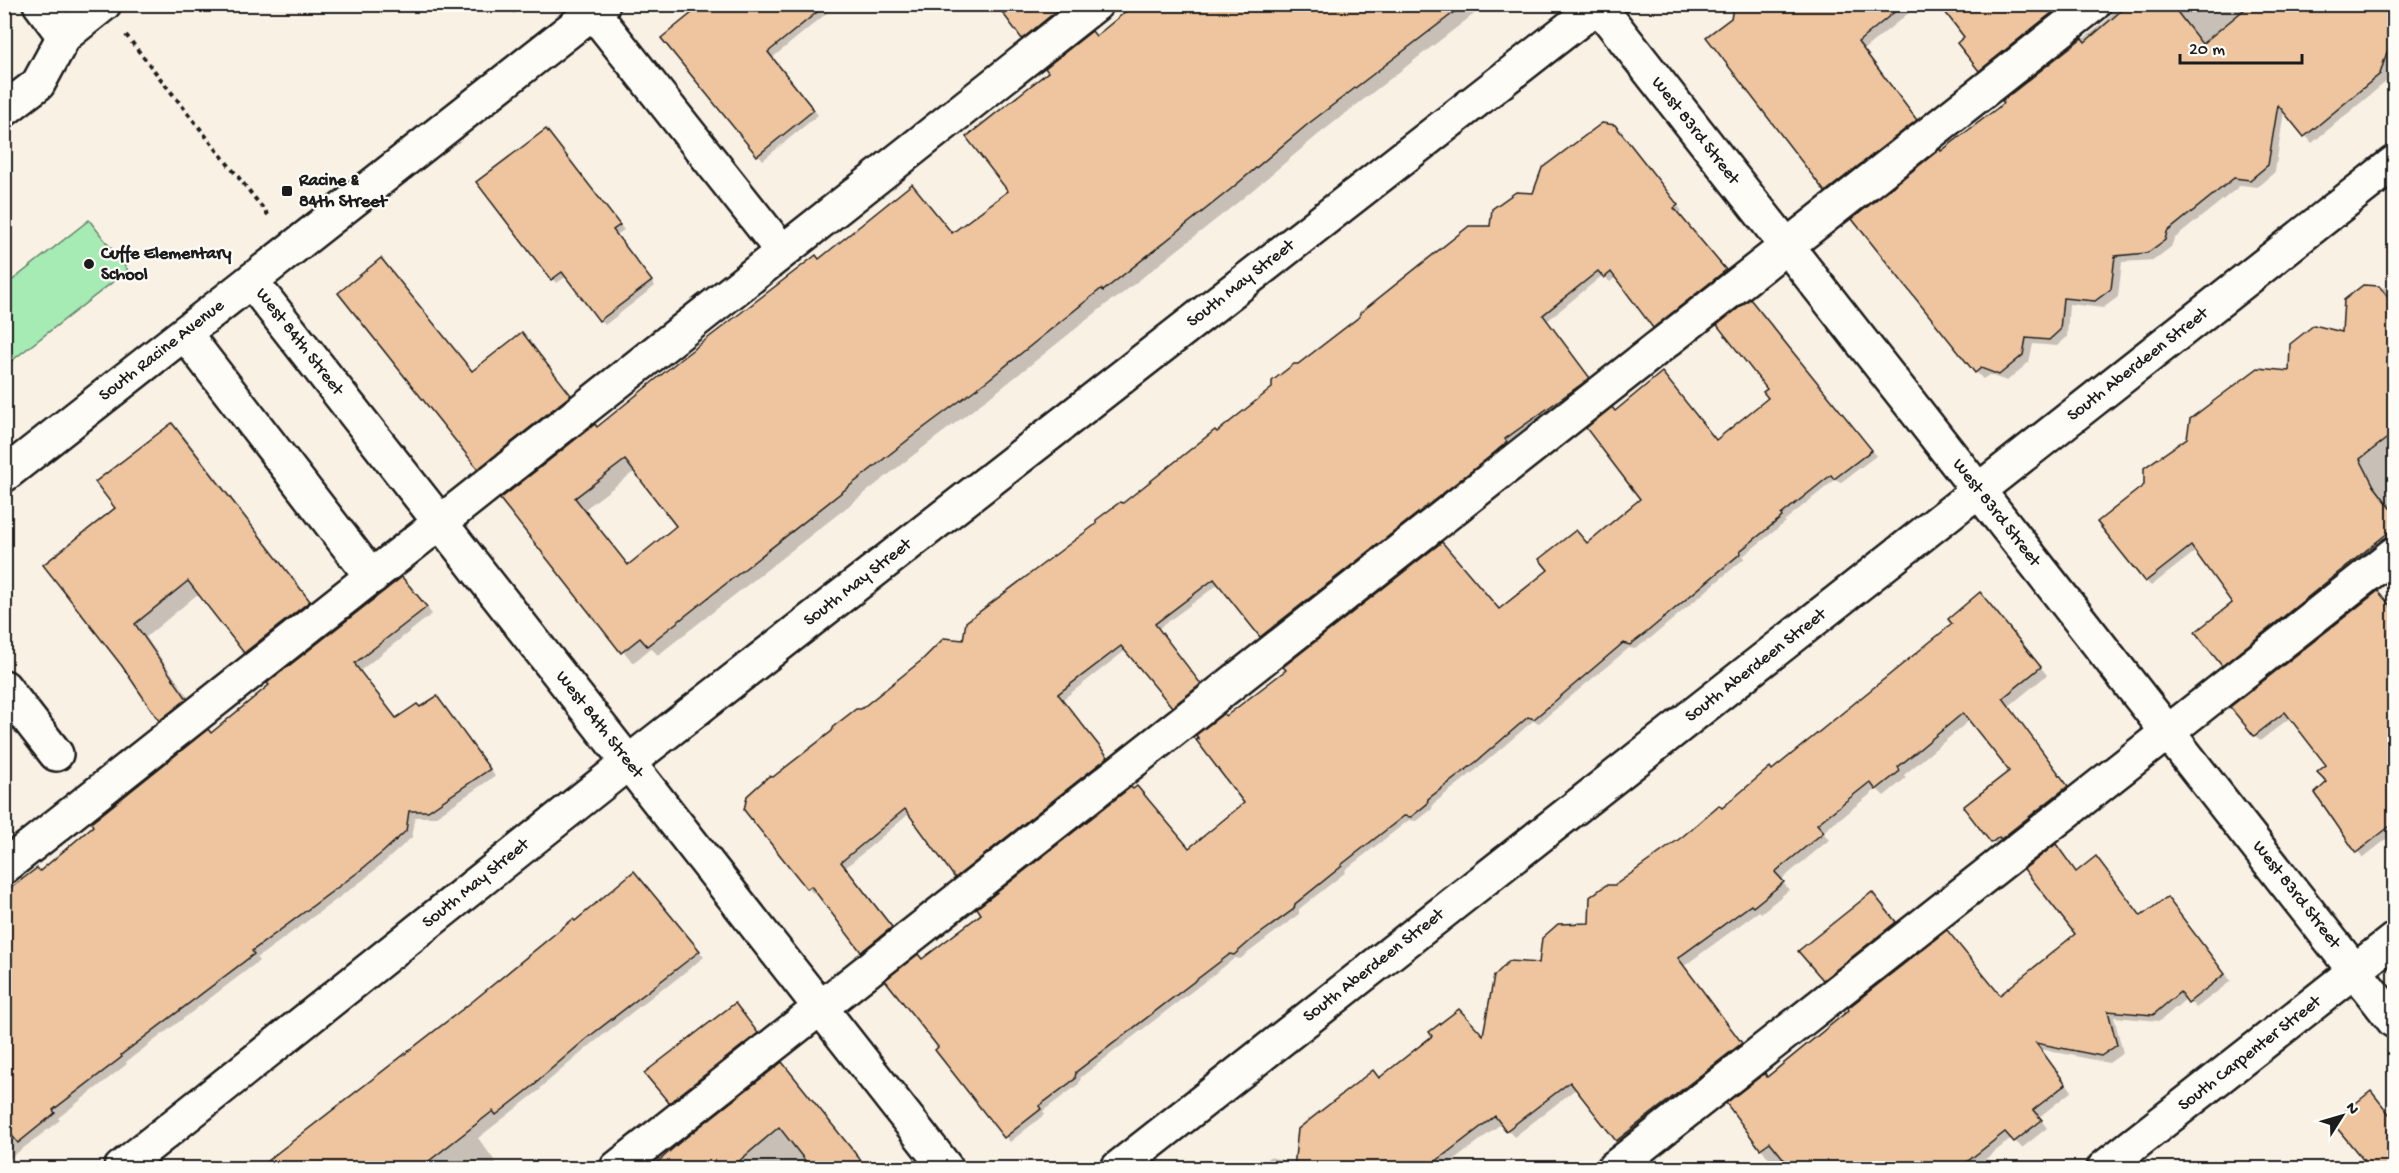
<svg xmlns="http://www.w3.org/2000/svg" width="2399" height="1173" viewBox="0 0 2399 1173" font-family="'Gochi Hand',sans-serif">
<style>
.green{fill:#a6eab4;stroke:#618368;stroke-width:1.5}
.shadow{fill:#0003;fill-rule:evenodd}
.building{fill:#eec59e;stroke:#1c1c1c;stroke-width:1.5;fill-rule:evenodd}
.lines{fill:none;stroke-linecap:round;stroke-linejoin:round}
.minor-casing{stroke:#1c1c1c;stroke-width:38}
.path{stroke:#1c1c1c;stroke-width:4;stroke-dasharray:4.5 4.5;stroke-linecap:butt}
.minor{stroke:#fdfcf7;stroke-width:33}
.poi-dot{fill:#1c1c1c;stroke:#fdfcf7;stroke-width:2}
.labels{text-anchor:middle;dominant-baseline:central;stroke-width:4.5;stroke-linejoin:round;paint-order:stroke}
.street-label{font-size:18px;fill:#1c1c1c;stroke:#fdfcf7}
.poi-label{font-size:18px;font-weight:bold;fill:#1c1c1c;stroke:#fdfcf7;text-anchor:start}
</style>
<rect width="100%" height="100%" fill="#faf1e5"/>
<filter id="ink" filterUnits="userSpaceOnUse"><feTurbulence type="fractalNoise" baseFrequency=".0167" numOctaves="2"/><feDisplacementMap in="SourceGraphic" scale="12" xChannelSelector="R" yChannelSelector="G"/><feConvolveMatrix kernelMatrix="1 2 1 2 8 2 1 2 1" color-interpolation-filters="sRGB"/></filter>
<g filter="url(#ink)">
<polygon class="green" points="89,220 128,270 5,366 5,286"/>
<g class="shadow">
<polygon points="504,4 525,4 514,14"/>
<polygon points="706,4 838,4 772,58 818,115 763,160 663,38"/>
<polygon points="998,4 1070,4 1028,42"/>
<path d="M1137,4H1487L1319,134L1242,199L1114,300L1113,299L999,390L929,443L658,655L651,648L633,663L502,499L820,260L953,235L1010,191L1096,38ZM635,471L678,526L629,566L585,509Z"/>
<polygon points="1759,4 1920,4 1864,49 1923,127 1833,198 1708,37"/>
<polygon points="1941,4 2079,4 1987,77 1980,70 1966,37"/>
<polygon points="2114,4 2394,4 2394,58 2387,81 2312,143 2284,111 2275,172 2257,187 2241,185 2174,239 2171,247 2154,260 2122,262 2118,297 2103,308 2069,304 2067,337 2057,346 2033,344 2029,362 2007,381 1989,375 1983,379 1976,372 1942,153 2107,20 2113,12"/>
<polygon points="4,69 12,78 4,84"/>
<polygon points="1620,132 1682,211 1678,214 1730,276 1659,332 1616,277 1610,282 1603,275 1547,321 1593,383 1266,641 1220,583 1158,629 1205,689 1178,711 1126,650 1062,700 1111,763 961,882 910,813 845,868 896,933 867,956 816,890 813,893 808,888 773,779 861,710 964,642 1123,504 1217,434 1299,366"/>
<polygon points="550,135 624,230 616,235 655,286 605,325 567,276 557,283 552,279"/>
<polygon points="381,260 473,372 521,334 580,406 489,478 479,468"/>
<polygon points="2364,287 2394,288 2394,538 2228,670 2223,665 2235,603 2196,551 2151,586 2146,581 2290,373 2343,333"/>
<polygon points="1755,306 1876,456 1840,483 1836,479 1784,521 1786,522 1743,556 1745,558 1652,637 1635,649 1629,648 1539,723 1533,721 1481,766 1433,804 1432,809 1417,821 1409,820 1345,870 1346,872 1299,909 1299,914 1240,959 1235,958 1081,1077 1079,1084 1043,1111 1045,1114 1010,1142 937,1050 940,1048 923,961 1189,850 1246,803 1227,718 1499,611 1587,545 1642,499 1615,413 1717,441 1770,398"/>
<polygon points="172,425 184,436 321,614 257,664 199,593 146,637 198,711 172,731 160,720 124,665 117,508"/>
<polygon points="409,585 432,614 361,670 362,674 397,719 420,709 437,698 495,776 435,817 415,817 412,837 389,858 363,880 257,958 259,961 126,1062 127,1064 58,1118 60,1120 4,1163 4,896 40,873 211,734"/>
<polygon points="2383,598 2394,611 2394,833 2363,858 2316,794 2329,782 2328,766 2291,717 2260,741 2255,735"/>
<polygon points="1987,601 2047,675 2009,706 2074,794 2000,849 1965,808 2011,772 1970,720 1904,775 1906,778 1884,796 1877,789 1823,832 1829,840 1781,880 1789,890 1761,913 1759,911 1684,966 1748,1051 1624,1147 1577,1088 1514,1137 1502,1123 1448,1165 1450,1168 1258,1168 1269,1157 1297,1163 1379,1079 1484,1038 1540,965 1590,924 1616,887 1772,772"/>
<polygon points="4,719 11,727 4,733"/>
<polygon points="2056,846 2077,873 2096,858 2142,917 2174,906 2231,981 2196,1008 2187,998 2160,1021 2114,1017 2123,1053 2109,1063 2041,1049 2072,1091 2039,1117 2047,1128 2022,1148 2012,1138 1974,1168 1776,1168 1728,1104 1768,1079 2001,996 2077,934"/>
<polygon points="639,878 704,957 665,988 664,987 592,1044 540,1088 541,1089 478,1138 500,1168 261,1168 575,922"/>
<polygon points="1876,899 1899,928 1829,983 1824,979"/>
<polygon points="740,1009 762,1038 674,1107 646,1074"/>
<polygon points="787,1070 866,1168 661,1168 657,1165"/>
<polygon points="2371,1093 2394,1120 2394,1168 2372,1168 2334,1122"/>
</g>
<g class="building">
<polygon points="703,4 827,4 768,52 814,110 757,156 661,38"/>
<polygon points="996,4 1065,4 1022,39"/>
<path d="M1135,4H1465L1308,124L1231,189L1103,291L1101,289L988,380L918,432L647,646L640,638L621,653L500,499L595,424L597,427L682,358L816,255L819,259L912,184L952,233L1008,191L966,137L1048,72L1045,68L1092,31L1096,36ZM625,460L676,526L628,565L575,498Z"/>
<polygon points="1734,4 1904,4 1858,42 1917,120 1825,192 1706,37 1731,18"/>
<polygon points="1939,4 2056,4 2058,8 1979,71 1957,43 1964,37"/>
<polygon points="2129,4 2171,4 2202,44 2251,4 2394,4 2394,54 2387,52 2380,74 2304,137 2278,105 2268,165 2250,180 2234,178 2167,232 2165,240 2147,253 2115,256 2111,289 2095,301 2063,298 2060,330 2049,340 2026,338 2023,355 1999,375 1981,368 1975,373 1852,219 1940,149 1941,151 2004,103 2002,101 2082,38 2085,42"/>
<polygon points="1602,123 1615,125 1678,205 1674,208 1726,270 1653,328 1611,272 1604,278 1598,271 1543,315 1590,378 1505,439 1507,442 1488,458 1260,637 1214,579 1155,624 1201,684 1172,707 1121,646 1058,694 1108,757 955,878 905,809 841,862 892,927 861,952 811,886 807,889 744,810 747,796 769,776 773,777 832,731 834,726 856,709 861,709 922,660 944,638 963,640 966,622 1096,524 1096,520 1120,502 1123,503 1215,430 1217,432 1272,388 1272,381 1294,364 1298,364 1359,317 1360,313 1469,226 1490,226 1492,209 1516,192 1533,193 1542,168"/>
<polygon points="546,129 620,225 613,230 652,281 599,321 562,272 551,280 476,182"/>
<polygon points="381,258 472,371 522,332 571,395 478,469 338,293"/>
<polygon points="2363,285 2379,286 2394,305 2394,433 2360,459 2374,486 2394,512 2394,528 2222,666 2195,632 2232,603 2191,546 2145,582 2097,522 2144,485 2144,468 2187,438 2190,419 2215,400 2258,368 2289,371 2290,344 2314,325 2342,332 2344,300"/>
<polygon points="1750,299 1872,450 1834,479 1831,475 1781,515 1782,517 1740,551 1741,553 1647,632 1630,645 1623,643 1534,719 1528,717 1476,762 1428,799 1427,804 1411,817 1404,816 1341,865 1342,866 1295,904 1294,909 1250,941 1234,955 1230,954 1076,1072 1075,1079 1039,1106 1041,1109 1004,1138 935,1050 938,1047 885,980 918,954 922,959 981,914 977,908 1131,787 1133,789 1137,786 1189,848 1244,803 1196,740 1199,739 1196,735 1224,713 1226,716 1286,670 1283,667 1442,542 1499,609 1548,570 1539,559 1576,530 1587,543 1640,499 1586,428 1612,407 1615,411 1662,372 1716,440 1768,398 1763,392 1767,389 1717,325"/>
<polygon points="172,423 310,601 244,653 188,581 135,624 187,699 159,721 122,666 43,565 115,508 95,482"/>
<polygon points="402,577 427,607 355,663 356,666 396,718 417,704 420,707 437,696 490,769 428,811 409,811 406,831 383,852 357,873 252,951 254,954 121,1055 122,1057 53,1110 55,1113 18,1143 4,1126 4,893 37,868 40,871 93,826 91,823 208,729 211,733 269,685 267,683"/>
<polygon points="2378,591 2394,610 2394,823 2356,853 2315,793 2327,782 2317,772 2326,765 2285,712 2254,736 2230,707"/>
<polygon points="1980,592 2041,667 2003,698 2068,786 2001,839 1999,837 1991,843 1963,807 2009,771 1963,713 1898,767 1900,771 1876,790 1870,782 1817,824 1824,832 1775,872 1784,882 1753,907 1751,905 1678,958 1742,1043 1616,1141 1570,1082 1506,1131 1495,1116 1427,1168 1294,1168 1298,1129 1373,1070 1379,1078 1432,1036 1429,1032 1459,1009 1483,1035 1494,976 1509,961 1539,963 1542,938 1558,924 1589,923 1590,897 1606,885 1615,885 1682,837 1719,805 1722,808 1770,767 1772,770 1952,624 1948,619"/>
<polygon points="2056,844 2076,872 2096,856 2141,916 2167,897 2225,974 2188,1003 2180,992 2153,1015 2108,1011 2117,1045 2101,1056 2036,1043 2066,1084 2033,1110 2042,1120 2014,1142 2005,1132 1959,1168 1791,1168 1770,1142 1760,1149 1726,1103 1765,1073 1767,1077 1849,1010 1848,1008 1947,930 2000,995 2075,934 2024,869"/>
<polygon points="634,871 700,951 586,1039 536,1082 537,1083 496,1115 493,1111 420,1168 258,1168 473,1001 573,919 575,921"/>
<polygon points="1872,892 1896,922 1823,980 1798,951"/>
<polygon points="735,1003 758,1033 669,1103 644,1073"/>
<polygon points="782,1062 867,1168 811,1168 779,1127 731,1168 651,1168 679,1143"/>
<polygon points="2371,1091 2394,1120 2394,1168 2370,1168 2332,1122"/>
</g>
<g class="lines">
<defs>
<g id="minor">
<polyline points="40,4 64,36"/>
<polyline points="1597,4 2394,1021"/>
<polyline points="593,12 782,251"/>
<polyline points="4,110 38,84 64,36 104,4"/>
<polyline points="251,281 946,1168"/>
<polyline points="185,334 372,577"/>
<polyline points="4,475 603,4"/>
<polyline points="4,687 56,754"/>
<polyline points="4,867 1096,4"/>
<polyline points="121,1168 629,762 1600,4"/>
<polyline points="617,1168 2094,4"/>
<polyline points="1118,1168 2394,163"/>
<polyline points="1614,1168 2394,554"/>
<polyline points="2104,1168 2394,940"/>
</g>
</defs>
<use href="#minor" class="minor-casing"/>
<polyline class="path" points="126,35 269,216"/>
<use href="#minor" class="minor"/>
</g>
</g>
<g class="poi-dot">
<rect x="281" y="185" width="12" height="12" rx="3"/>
<circle cx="89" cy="264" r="6"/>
</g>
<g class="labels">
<g class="street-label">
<text transform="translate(1695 131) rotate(52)">West 83rd Street</text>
<text transform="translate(1241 284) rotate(-38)">South May Street</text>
<text transform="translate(299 342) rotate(52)">West 84th Street</text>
<text transform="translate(162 351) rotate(-38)">South Racine Avenue</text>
<text transform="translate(2138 365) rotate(-38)">South Aberdeen Street</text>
<text transform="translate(1996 513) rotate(52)">West 83rd Street</text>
<text transform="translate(858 583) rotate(-38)">South May Street</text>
<text transform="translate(1756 666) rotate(-38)">South Aberdeen Street</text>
<text transform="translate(599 725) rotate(52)">West 84th Street</text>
<text transform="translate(476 884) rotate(-39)">South May Street</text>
<text transform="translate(2296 895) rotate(52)">West 83rd Street</text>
<text transform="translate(1374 966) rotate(-38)">South Aberdeen Street</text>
<text transform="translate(2250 1054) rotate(-38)">South Carpenter Street</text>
</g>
<g class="poi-label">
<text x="299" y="181">Racine &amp;<tspan x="299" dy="21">84th Street</tspan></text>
<text x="101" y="254">Cuffe Elementary<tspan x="101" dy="21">School</tspan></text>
</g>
</g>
<rect width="2399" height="1173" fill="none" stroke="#fdfcf7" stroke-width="24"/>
<rect x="12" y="12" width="2375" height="1149" fill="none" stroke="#1c1c1c" stroke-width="2" filter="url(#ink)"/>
<g transform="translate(2342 1116) rotate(53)" stroke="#fdfcf7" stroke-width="4.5" paint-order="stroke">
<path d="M0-4.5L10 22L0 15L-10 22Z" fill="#1c1c1c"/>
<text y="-9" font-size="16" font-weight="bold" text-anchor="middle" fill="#1c1c1c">N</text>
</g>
<path d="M2180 54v9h122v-9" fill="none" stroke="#1c1c1c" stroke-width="3"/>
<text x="2189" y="54" font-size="18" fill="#1c1c1c" stroke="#fdfcf7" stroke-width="4.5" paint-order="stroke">20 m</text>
</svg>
